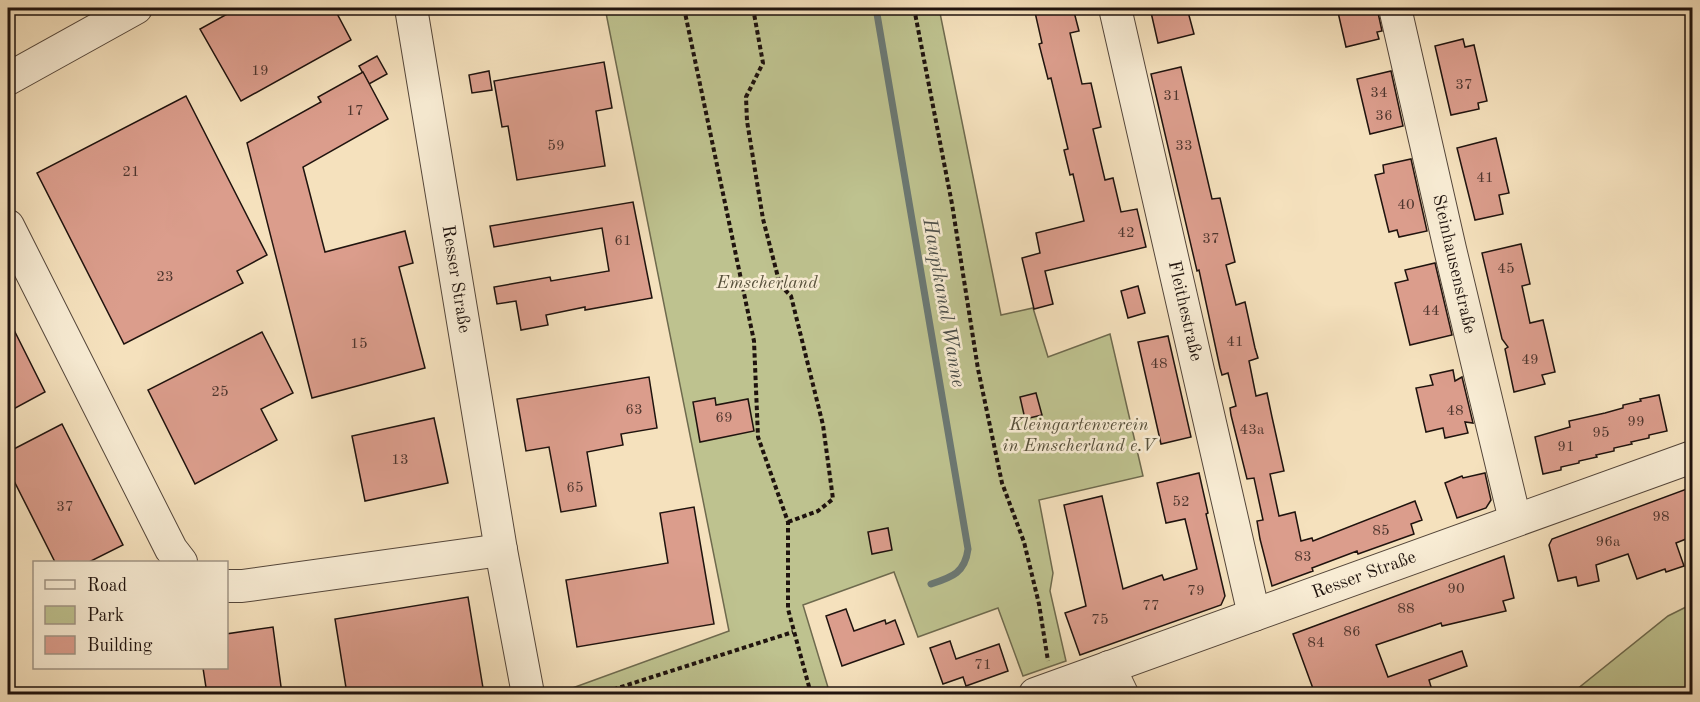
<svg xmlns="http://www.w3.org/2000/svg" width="1700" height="702" viewBox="0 0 1700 702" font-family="'Old Standard TT',serif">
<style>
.green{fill:#bec28f;stroke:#6e6a4e;stroke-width:1.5}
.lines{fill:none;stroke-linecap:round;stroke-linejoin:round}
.stream{stroke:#6b7873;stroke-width:7}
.building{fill:#db9d8c;stroke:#1f130e;stroke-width:1.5}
.minor-casing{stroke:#54463a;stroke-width:34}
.path{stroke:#1f130e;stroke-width:4;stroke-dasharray:4.5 3;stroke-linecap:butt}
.minor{stroke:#f8ecd4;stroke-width:32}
.labels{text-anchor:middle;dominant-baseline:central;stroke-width:5;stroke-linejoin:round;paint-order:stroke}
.number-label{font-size:15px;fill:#4e362e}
.street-label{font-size:18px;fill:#1f130e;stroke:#f8ecd4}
.park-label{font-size:18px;font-style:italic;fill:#57503b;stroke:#f8ecd4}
.water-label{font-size:20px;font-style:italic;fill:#4b4e49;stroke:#f8ecd4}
</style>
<rect width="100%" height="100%" fill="#f5e1bd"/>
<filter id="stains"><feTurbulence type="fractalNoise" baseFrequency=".00333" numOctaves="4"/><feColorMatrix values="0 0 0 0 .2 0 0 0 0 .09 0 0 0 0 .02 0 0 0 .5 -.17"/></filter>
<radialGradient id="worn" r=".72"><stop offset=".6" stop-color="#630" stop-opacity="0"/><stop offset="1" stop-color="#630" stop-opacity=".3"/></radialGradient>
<g class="green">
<polygon points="605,8 939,8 1001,315 1033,308 1048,357 1110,334 1143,476 1039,500 1053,573 1050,591 1066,661 1023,676 998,608 918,637 894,572 803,605 830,694 556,694 729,631"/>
<polygon points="1692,604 1692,694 1571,694 1668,616"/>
</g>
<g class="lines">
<path class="stream" d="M876,8L968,549C965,573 952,577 931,584"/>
</g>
<g class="building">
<polygon points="238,8 334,8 351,40 241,101 200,29"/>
<polygon points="1034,8 1073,8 1079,31 1070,33 1082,84 1091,83 1101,127 1093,129 1105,180 1113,178 1121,212 1137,209 1146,247 1045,271 1053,304 1034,309 1022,258 1040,253 1036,233 1084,221 1073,174 1070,175 1064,150 1068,149 1051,78 1048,79 1039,44 1042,43"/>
<polygon points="1150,8 1187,8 1194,34 1158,43"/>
<polygon points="1337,8 1377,8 1382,31 1377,32 1379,39 1346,47"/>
<polygon points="1463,39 1465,47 1474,45 1487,101 1478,103 1479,109 1451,115 1435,46"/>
<polygon points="377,56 387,74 369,84 359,66"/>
<polygon points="604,62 612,108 596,111 605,166 517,180 508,126 502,127 494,81"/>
<polygon points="1181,67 1212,199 1220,198 1235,262 1226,265 1236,305 1245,302 1255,348 1258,358 1249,361 1256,396 1267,393 1272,417 1284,471 1270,474 1279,516 1295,512 1301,541 1312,538 1313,541 1415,501 1422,520 1411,524 1414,534 1358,554 1357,551 1312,568 1313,571 1272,586 1260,539 1257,521 1263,520 1254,478 1247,479 1231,415 1230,408 1236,406 1228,373 1222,375 1220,368 1199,270 1197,271 1151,74"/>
<polygon points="489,71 492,90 472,93 469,75"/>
<polygon points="1391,71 1403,126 1370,134 1357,79"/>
<polygon points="363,72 388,119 303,167 325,252 405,231 413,263 399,267 425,368 312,398 247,143 321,102 318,97"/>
<polygon points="186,96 267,255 237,271 243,283 124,344 37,173"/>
<polygon points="1496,138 1509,193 1499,195 1503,214 1475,220 1457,148"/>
<polygon points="1411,159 1427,231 1399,237 1397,230 1389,232 1375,175 1384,173 1383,165"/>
<polygon points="633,202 652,298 585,310 585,307 546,315 548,325 521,330 516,301 497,304 494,287 550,277 551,281 609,271 602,228 494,247 490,226"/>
<polygon points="1521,244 1530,284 1522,286 1530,323 1543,320 1555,372 1542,375 1545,384 1514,392 1505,349 1508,347 1502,339 1482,253"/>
<polygon points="1435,263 1452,335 1410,345 1395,283 1408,280 1405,270"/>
<polygon points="1138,286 1145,313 1128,318 1121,291"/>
<polygon points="8,318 45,392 8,412"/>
<polygon points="262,332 293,393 261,409 277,440 195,484 148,390"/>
<polygon points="1168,336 1191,437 1161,444 1138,342"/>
<polygon points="1453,370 1455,381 1462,377 1473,423 1465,422 1468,433 1445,438 1443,428 1426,432 1416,388 1433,385 1430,375"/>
<polygon points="649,377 657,428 621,434 623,445 587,452 596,506 561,512 549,447 526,451 517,399"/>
<polygon points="1036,393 1042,415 1025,419 1020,397"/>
<polygon points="1659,395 1667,431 1649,435 1649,438 1631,442 1632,444 1614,448 1614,451 1596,455 1597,457 1579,461 1579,463 1561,467 1561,470 1543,474 1535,437 1570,427 1569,421 1605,413 1623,408 1623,405 1641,401 1640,399"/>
<polygon points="715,398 716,405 748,399 754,431 700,442 693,402"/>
<polygon points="434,418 448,483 365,501 352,436"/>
<polygon points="62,424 123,545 89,562 55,562 8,469 8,452"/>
<polygon points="1199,473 1208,513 1206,514 1225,596 1221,605 1080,655 1065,613 1086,606 1064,505 1102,496 1123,589 1162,575 1164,580 1197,569 1185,519 1166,523 1157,483"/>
<polygon points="1485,473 1491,500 1486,508 1457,518 1445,483 1462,476 1463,478"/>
<polygon points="1692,487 1692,522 1687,524 1691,537 1676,543 1684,566 1666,572 1665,569 1637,579 1628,554 1596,565 1599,581 1578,586 1576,577 1558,581 1549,545 1552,539"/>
<polygon points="694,507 714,624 577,647 566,580 668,563 660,513"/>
<polygon points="888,528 892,550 872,554 868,532"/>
<polygon points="1504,556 1514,598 1503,601 1506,611 1442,626 1441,623 1376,645 1388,677 1462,651 1467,666 1429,680 1432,690 1421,694 1315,694 1293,634"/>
<polygon points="468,597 484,694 347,694 335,619"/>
<polygon points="846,609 854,631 885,620 886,624 895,620 904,644 842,666 826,616"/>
<polygon points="273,627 282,694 207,694 203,668 226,668 226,634"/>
<polygon points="950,641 956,659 999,644 1008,671 966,686 963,677 943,684 930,648"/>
</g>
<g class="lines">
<defs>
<g id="minor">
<polyline points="411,8 501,550 528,694"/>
<polyline points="1115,8 1254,615"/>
<polyline points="1395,8 1450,249 1515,520"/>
<polyline points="8,79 136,8"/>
<polyline points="8,226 171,549 181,562"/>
<polyline points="226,586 242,586 501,550"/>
<polyline points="1109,667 1122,694"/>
<polyline points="1035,694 1692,457"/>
</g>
</defs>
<use href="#minor" class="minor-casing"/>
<g class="path">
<polyline points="684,8 754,341 758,437 788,522 788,609 811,694"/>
<polyline points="753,8 763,63 746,97 747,121 763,219 780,285 791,296 823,425 833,499 818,511 788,522"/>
<polyline points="914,8 952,204 978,369 1002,483 1024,542 1039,604 1048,661"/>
<polyline points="599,694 793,632"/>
</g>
<use href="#minor" class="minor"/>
</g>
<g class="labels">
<g class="number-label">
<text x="260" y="71">19</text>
<text x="1464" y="85">37</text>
<text x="1379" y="93">34</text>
<text x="1172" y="96">31</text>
<text x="355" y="111">17</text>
<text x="1384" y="116">36</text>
<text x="556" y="146">59</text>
<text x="1184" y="146">33</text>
<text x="131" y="172">21</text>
<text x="1485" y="178">41</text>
<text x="1406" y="205">40</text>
<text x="1126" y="233">42</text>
<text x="1211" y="239">37</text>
<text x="623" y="241">61</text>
<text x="1506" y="269">45</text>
<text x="165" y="277">23</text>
<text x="1431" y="311">44</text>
<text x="1235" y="342">41</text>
<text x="359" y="344">15</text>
<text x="1530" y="360">49</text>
<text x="1159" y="364">48</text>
<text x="220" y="392">25</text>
<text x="634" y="410">63</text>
<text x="1455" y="411">48</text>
<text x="724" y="418">69</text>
<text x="1636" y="422">99</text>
<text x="1252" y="430">43a</text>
<text x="1601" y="433">95</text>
<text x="1566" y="447">91</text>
<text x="400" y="460">13</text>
<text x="575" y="488">65</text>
<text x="1181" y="502">52</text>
<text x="65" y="507">37</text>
<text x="1661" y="517">98</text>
<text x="1381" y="531">85</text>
<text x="1608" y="542">96a</text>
<text x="1303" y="557">83</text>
<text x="1456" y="589">90</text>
<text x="1196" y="591">79</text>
<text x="1151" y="606">77</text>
<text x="1406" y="609">88</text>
<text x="1100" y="620">75</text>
<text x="1352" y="632">86</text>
<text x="1316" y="643">84</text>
<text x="983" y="665">71</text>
</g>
<g class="street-label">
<text transform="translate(1454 264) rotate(77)">Steinhausenstraße</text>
<text transform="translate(456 279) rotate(81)">Resser Straße</text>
<text transform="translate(1185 311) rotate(77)">Fleithestraße</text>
<text transform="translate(1364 575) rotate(-20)">Resser Straße</text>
</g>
<g class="park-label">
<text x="767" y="283">Emscherland</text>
<text x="1079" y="425">Kleingartenverein<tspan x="1079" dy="21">in Emscherland e.V</tspan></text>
</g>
<g class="water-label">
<text transform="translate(943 303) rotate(80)">Hauptkanal Wanne</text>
</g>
</g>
<rect width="1700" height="702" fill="none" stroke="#f5e1bd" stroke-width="30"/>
<rect x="9" y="9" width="1682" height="684" fill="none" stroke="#1f130e" stroke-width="3"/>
<rect x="15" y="15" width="1670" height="672" fill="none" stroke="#1f130e" stroke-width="1.5"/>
<rect x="33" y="561" width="195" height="108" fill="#f8ecd4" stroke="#a19585" stroke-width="1.5"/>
<rect x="45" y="580" width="30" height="9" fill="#f8ecd4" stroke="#a19585" stroke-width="1.5"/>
<text x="87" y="591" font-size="18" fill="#1f130e">Road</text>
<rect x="45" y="606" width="30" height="18" fill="#bec28f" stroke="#a19585" stroke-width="1.5"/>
<text x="87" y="621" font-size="18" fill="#1f130e">Park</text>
<rect x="45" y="636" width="30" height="18" fill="#db9d8c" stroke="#a19585" stroke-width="1.5"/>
<text x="87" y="651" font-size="18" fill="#1f130e">Building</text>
<rect width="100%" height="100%" filter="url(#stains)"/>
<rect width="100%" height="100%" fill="url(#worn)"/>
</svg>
